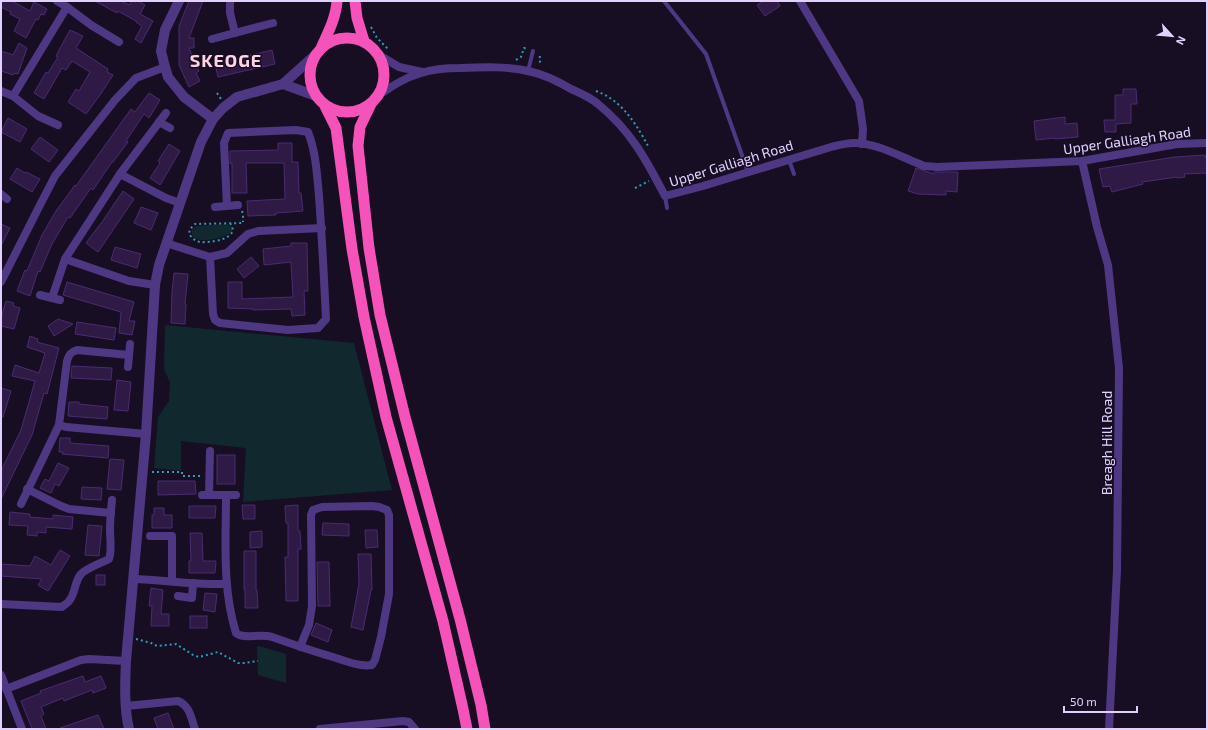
<svg xmlns="http://www.w3.org/2000/svg" width="1208" height="730" viewBox="0 0 1208 730" font-family="'Exo 2',sans-serif">
<style>
.green{fill:#11282e}
.building{fill:#2e1a45;stroke:#4b2b72}
.lines{fill:none;stroke-linecap:round;stroke-linejoin:round}
.path{stroke:#2d9cb7;stroke-width:2;stroke-dasharray:2 3;stroke-linecap:butt}
.service{stroke:#4e3884;stroke-width:4}
.minor{stroke:#4e3884;stroke-width:8}
.tertiary{stroke:#4e3884;stroke-width:10}
.trunk{stroke:#f552ba;stroke-width:11}
.labels{text-anchor:middle;dominant-baseline:central;stroke-width:3;stroke-linejoin:round;paint-order:stroke}
.street-label{font-size:14px;fill:#e2d1ff;stroke:#170e24}
.district-label{font-size:18px;font-weight:bold;letter-spacing:1px;fill:#ffd3e4;stroke:#170e24}
</style>
<rect width="100%" height="100%" fill="#170e24"/>
<g class="green">
<path d="M228,224L232,227V232C226,238 201,243 194,238C191,236 192,232 192,229L197,226Z"/>
<polygon points="165,325 354,343 392,490 243,502 246,448 181,441 181,471 154,468 158,417 169,401 170,382 164,370"/>
<polygon points="257,646 259,646 286,654 286,683 258,675"/>
</g>
<g class="building">
<polygon points="1,1 12,1 30,11 34,2 47,9 44,15 41,14 38,20 36,19 26,38 14,31 20,19 10,14 11,12 1,7"/>
<polygon points="95,1 121,1 129,5 132,1 139,1 145,5 140,14 153,21 141,43 135,39 142,26 136,22 136,21 118,11 117,13"/>
<polygon points="189,1 203,1 189,38 194,38 194,48 189,48 199,71 196,73 200,81 189,87 179,65 179,26"/>
<polygon points="763,1 777,1 780,6 765,16 757,5"/>
<polygon points="70,30 83,36 76,48 108,69 107,72 113,75 100,95 86,114 68,102 76,89 79,91 90,72 72,61 66,70 62,68 44,99 34,93 46,72 48,73 58,57 56,56 59,50"/>
<polygon points="19,43 27,48 18,74 14,73 13,75 1,71 1,51 13,55"/>
<polygon points="272,50 275,64 218,77 215,64"/>
<polygon points="1123,89 1136,89 1137,104 1131,104 1131,123 1116,124 1116,132 1105,132 1104,120 1115,120 1115,95 1123,95"/>
<polygon points="149,93 160,100 149,118 144,114 126,141 128,142 113,162 112,162 93,190 91,188 70,218 68,217 52,244 40,272 38,271 30,296 17,291 25,270 27,271 42,235 56,211 75,185 76,186 131,109 135,112"/>
<polygon points="1065,117 1065,124 1077,123 1078,137 1055,139 1055,138 1036,140 1034,121"/>
<polygon points="8,118 27,129 20,142 1,132"/>
<polygon points="40,137 58,150 49,162 31,149"/>
<polygon points="278,143 292,143 292,162 298,162 299,193 301,193 303,211 276,213 276,215 248,216 247,201 285,199 284,163 246,163 247,193 232,193 232,163 230,164 230,151 278,150"/>
<polygon points="169,144 180,151 160,185 150,178 160,163 158,161"/>
<polygon points="1205,155 1206,158 1207,158 1207,173 1184,174 1185,177 1177,178 1177,177 1142,182 1143,184 1112,192 1110,186 1103,187 1099,169 1175,157"/>
<polygon points="17,168 25,173 26,172 40,179 32,192 10,179"/>
<polygon points="916,168 934,174 934,172 958,172 957,192 946,191 946,195 918,194 908,191"/>
<polygon points="123,191 134,199 98,252 86,243 102,222"/>
<polygon points="141,207 158,213 151,230 134,223"/>
<polygon points="1,224 10,228 1,246"/>
<polygon points="291,243 307,243 308,291 304,291 305,315 292,316 291,309 253,310 253,309 228,308 228,282 242,282 242,299 293,297 291,262 264,265 263,249 291,246"/>
<polygon points="115,247 141,254 137,268 111,260"/>
<polygon points="251,257 259,266 244,278 237,269"/>
<polygon points="174,273 188,274 185,304 186,304 185,324 171,323 172,292"/>
<polygon points="67,282 134,302 129,321 135,321 132,335 119,333 121,312 63,295"/>
<polygon points="6,301 14,303 13,306 20,308 14,329 1,326 1,318"/>
<polygon points="58,319 73,324 54,336 48,326"/>
<polygon points="77,322 116,328 114,340 75,334"/>
<polygon points="30,336 38,339 37,342 59,348 47,394 44,393 32,435 1,499 1,471 21,430 35,381 12,376 15,365 39,373 45,353 27,347"/>
<polygon points="72,366 112,368 111,380 71,378"/>
<polygon points="117,380 131,382 128,411 114,410"/>
<polygon points="1,388 11,391 3,417 1,417"/>
<polygon points="69,402 79,402 79,404 108,407 107,419 68,416"/>
<polygon points="60,438 70,438 70,443 109,446 108,458 62,454 63,452 59,452"/>
<rect x="217" y="455" width="18" height="29"/>
<polygon points="110,459 124,460 121,490 107,489"/>
<polygon points="58,463 69,468 59,486 55,484 51,493 40,488 45,479 49,481"/>
<polygon points="158,481 195,481 196,494 158,495"/>
<polygon points="82,487 102,488 101,500 81,499"/>
<polygon points="242,505 255,505 255,519 243,519"/>
<polygon points="298,505 298,531 300,531 301,549 298,549 298,601 286,601 285,557 288,557 288,523 286,523 285,506"/>
<polygon points="189,506 216,506 215,518 189,518"/>
<polygon points="154,508 164,508 164,515 172,515 172,528 152,528 152,515 154,515"/>
<polygon points="10,512 30,514 30,517 53,519 53,515 73,517 72,529 46,527 46,533 37,532 37,536 27,535 28,526 9,525"/>
<polygon points="323,523 349,524 349,536 322,535"/>
<polygon points="88,525 102,526 99,556 85,555"/>
<polygon points="365,530 377,530 378,547 366,548"/>
<polygon points="262,531 262,547 250,548 250,532"/>
<polygon points="190,533 202,533 203,561 216,561 215,573 189,573 189,561 191,561"/>
<polygon points="60,550 70,556 48,591 38,585 42,579 1,576 1,564 30,566 35,556 51,565"/>
<polygon points="244,551 256,551 256,590 257,590 258,608 245,608 245,590 244,590"/>
<polygon points="358,554 371,554 372,590 371,590 363,630 351,627 359,584"/>
<polygon points="317,562 329,562 330,606 318,606"/>
<rect x="96" y="575" width="9" height="10"/>
<polygon points="151,588 163,590 161,614 169,614 169,626 151,626 152,606 149,606"/>
<polygon points="205,593 217,594 215,612 203,610"/>
<rect x="190" y="616" width="17" height="12"/>
<polygon points="316,623 332,630 328,642 311,635"/>
<polygon points="83,676 85,682 101,676 106,688 93,693 92,690 64,701 63,698 41,707 44,714 41,716 46,729 32,729 21,701 41,693 40,691"/>
<polygon points="168,713 174,729 158,729 154,718"/>
<polygon points="98,715 104,729 60,729 60,728"/>
</g>
<g class="lines">
<g class="path">
<polyline points="371,27 377,38 389,50"/>
<polyline points="540,56 539,60 542,65"/>
<polyline points="516,60 521,57 524,48 527,49"/>
<path d="M596,91C601,93 606,95 610,98C627,109 639,129 648,146"/>
<polyline points="217,93 221,99"/>
<polyline points="735,167 736,164 735,160 736,159"/>
<polyline points="635,188 649,181"/>
<polyline points="242,211 243,214 243,222"/>
<path d="M230,223C242,239 210,243 200,242C195,241 192,238 189,234L190,229L195,224L243,223"/>
<polyline points="152,472 182,472 182,476 202,476"/>
<polyline points="136,639 151,643 157,646 176,644 193,655 199,657 218,652 238,663 244,663 258,661"/>
</g>
<g class="service">
<polyline points="664,1 706,54 748,172"/>
<polyline points="528,71 533,51"/>
<polyline points="789,160 794,174"/>
<polyline points="665,196 667,208"/>
</g>
<g class="minor">
<polyline points="57,1 67,7 91,25 119,42"/>
<polyline points="230,1 230,13 235,33"/>
<polyline points="800,1 859,101 863,129 862,144"/>
<polyline points="212,39 273,23"/>
<polyline points="379,55 399,67 422,72"/>
<polyline points="1,91 13,96 38,116 58,125"/>
<polyline points="13,96 67,7"/>
<path d="M378,96C392,86 404,78 421,73C433,69 447,68 460,68C484,67 508,66 532,72C546,75 559,82 571,89C580,93 590,97 598,104C630,130 646,159 665,196L703,186L831,147C839,145 846,143 854,143C876,143 897,155 917,163L924,166L937,167L1082,161L1177,144L1207,143"/>
<polyline points="159,122 170,128"/>
<polyline points="1082,161 1097,227 1108,265 1119,368 1117,570 1109,729"/>
<polyline points="120,174 166,198 180,203"/>
<polyline points="1,194 7,199"/>
<polyline points="215,207 238,205"/>
<polyline points="166,243 210,257 227,253 248,234 258,231 322,228"/>
<path d="M210,257L213,314L215,320L220,323L288,330L318,328L326,319C324,278 322,237 319,196C317,175 316,152 308,132L296,130L228,133L224,143L227,206"/>
<polyline points="65,259 129,281 155,285"/>
<polyline points="1,282 41,203 55,176 115,100 136,78 165,67"/>
<polyline points="40,295 60,300"/>
<polyline points="52,298 65,259 120,174 166,113"/>
<polyline points="128,367 130,344"/>
<polyline points="59,425 66,427 146,434"/>
<polyline points="27,489 61,506 69,509 111,513"/>
<polyline points="202,495 236,495"/>
<polyline points="209,495 210,451"/>
<path d="M226,495C226,541 222,588 236,633C244,640 260,633 272,637C292,644 312,651 333,657C345,661 360,667 372,665L375,660L381,637L389,594V515L387,510L379,507L372,506L322,507L313,510L311,515L312,606L309,625L300,647"/>
<path d="M21,504L59,425L67,361C69,354 71,352 77,350L129,355"/>
<polyline points="150,536 172,536 172,581"/>
<path d="M133,579C164,580 195,585 226,584"/>
<polyline points="178,596 192,598 193,583"/>
<path d="M1,604L62,607C64,605 68,603 69,601C76,593 74,582 81,574C87,568 101,563 109,559C112,552 110,538 110,530C110,520 111,510 112,500"/>
<polyline points="1,675 22,729"/>
<polyline points="6,689 81,660 89,659 126,661"/>
<path d="M126,706L178,701C190,706 191,718 195,729"/>
<polyline points="320,729 403,721 409,722 415,729"/>
</g>
<g class="tertiary">
<polyline points="179,1 165,30 161,51 165,67 168,77 184,97 213,119"/>
<polyline points="283,84 316,96"/>
<path d="M129,729C124,708 125,683 126,661L146,434L155,285L159,265L201,142L213,119L223,108L237,97L283,84L313,57"/>
</g>
<g class="trunk">
<polyline points="355,1 357,18 364,41"/>
<circle cx="347" cy="75" r="37"/>
<path d="M322,46C329,31 336,17 337,1"/>
<polyline points="371,104 360,127 358,146 369,248 380,315 405,417 460,619 481,705 485,729"/>
<polyline points="325,106 336,128 352,249 364,317 386,417 443,621 463,709 467,729"/>
</g>
</g>
<g class="labels">
<g class="street-label">
<text transform="translate(1127 140) rotate(-8)">Upper Galliagh Road</text>
<text transform="translate(731 163) rotate(-17)">Upper Galliagh Road</text>
<text transform="translate(1106 443) rotate(-90)">Breagh Hill Road</text>
</g>
<g class="district-label">
<text x="226" y="60">SKEOGE</text>
</g>
</g>
<rect width="1208" height="730" fill="none" stroke="#e2d1ff" stroke-width="4"/>
<g transform="translate(1172 36) rotate(117)" stroke="#170e24" stroke-width="3" paint-order="stroke">
<path d="M0-3L7 15L0 10L-7 15Z" fill="#e2d1ff"/>
<text y="-6" font-size="11" font-weight="bold" text-anchor="middle" fill="#e2d1ff">N</text>
</g>
<path d="M1064 706v6h73v-6" fill="none" stroke="#e2d1ff" stroke-width="2"/>
<text x="1070" y="706" font-size="12" fill="#e2d1ff" stroke="#170e24" stroke-width="3" paint-order="stroke">50 m</text>
</svg>
